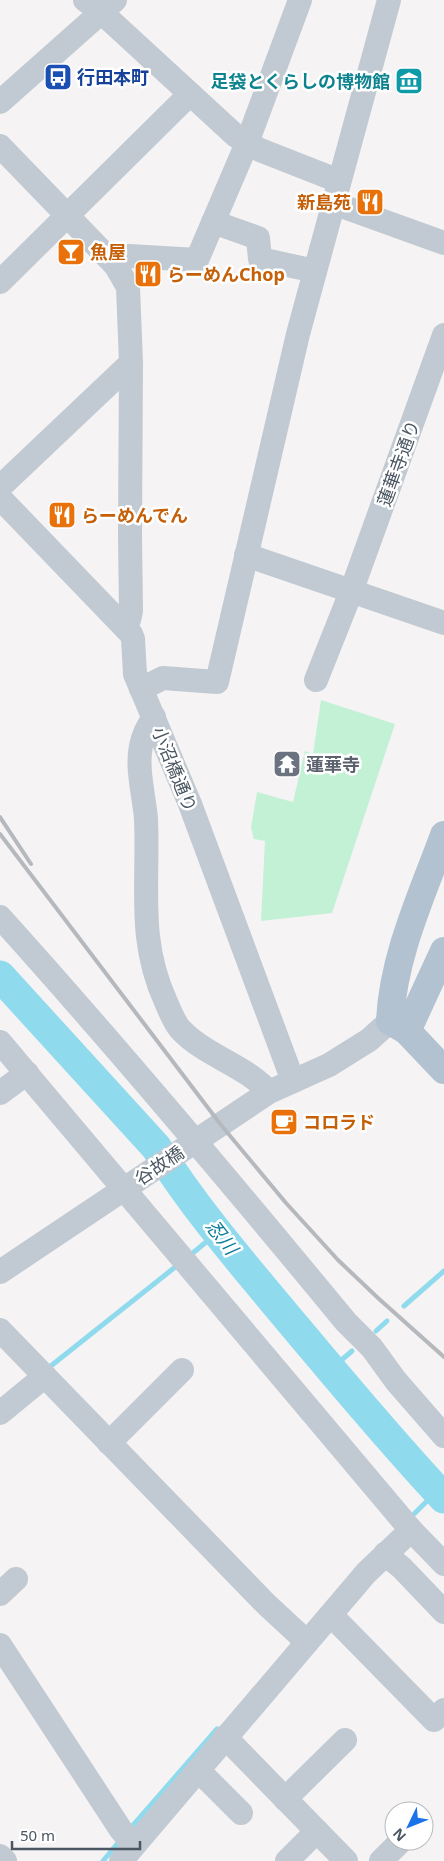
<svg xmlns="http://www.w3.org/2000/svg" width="444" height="1861" viewBox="0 0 444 1861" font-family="'Noto Sans','Noto Sans JP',sans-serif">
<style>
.green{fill:#c3f1d5}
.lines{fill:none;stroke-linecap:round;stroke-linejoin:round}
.stream{stroke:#90daee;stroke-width:5}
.river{stroke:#90daee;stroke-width:31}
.minor{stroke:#c1cad2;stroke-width:24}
.major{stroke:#b3c2d1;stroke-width:28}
.rail{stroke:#b5b8bd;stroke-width:4}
.labels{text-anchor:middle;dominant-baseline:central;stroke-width:5;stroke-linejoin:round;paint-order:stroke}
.transit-label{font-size:18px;font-weight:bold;fill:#164399;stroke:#fff;text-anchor:start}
.culture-label{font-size:18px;font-weight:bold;fill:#0d838f;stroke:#fff;text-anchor:end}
.food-label{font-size:18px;font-weight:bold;fill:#c56008;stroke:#fff;text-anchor:start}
.street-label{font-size:18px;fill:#4a5661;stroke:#fff}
.worship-label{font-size:18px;font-weight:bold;fill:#5b616d;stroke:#fff;text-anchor:start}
.water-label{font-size:19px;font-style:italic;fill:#0c7c9b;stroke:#fff}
</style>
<rect width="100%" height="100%" fill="#f5f3f3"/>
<polygon class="green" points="321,700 395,724 332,913 261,921 265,841 254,839 251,828 257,792 293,802 305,751 313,754"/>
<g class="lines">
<g class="stream">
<polyline points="188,1257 217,1233"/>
<polyline points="404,1306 444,1271"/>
<polyline points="376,1331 387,1321"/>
<polyline points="47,1369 179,1264"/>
<polyline points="331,1369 352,1351"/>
<polyline points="413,1515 437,1491"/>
<polyline points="129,1830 217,1729"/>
<polyline points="103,1861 122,1838"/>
</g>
<path class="river" d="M0,976L156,1147C197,1212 248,1270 297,1329C345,1386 393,1444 444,1498"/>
<g class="minor">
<polyline points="85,0 101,12 236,136 260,150 339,181"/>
<polyline points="0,102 115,0"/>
<polyline points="0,146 116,266 128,287 131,363 130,536 131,611 129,620 125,627"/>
<polyline points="333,203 444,243"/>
<polyline points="213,222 258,238 260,259 315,271"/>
<polyline points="116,266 122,259 129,256 197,260 247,143 300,0"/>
<polyline points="0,282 190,94"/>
<polyline points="0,487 131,363"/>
<polyline points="0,498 131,634 133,639 135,674 190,804 293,1081"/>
<polyline points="246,555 444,623"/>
<polyline points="316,680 351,592 444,335"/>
<polyline points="141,689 163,678 217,682 298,334 389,0"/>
<path d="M154,717C151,722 147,728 145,733C133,760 144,792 146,819C149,885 137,939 166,1002C170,1011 174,1022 180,1029C205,1056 245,1065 269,1092"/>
<path d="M0,917C119,1049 233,1185 346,1322L372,1348L396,1381L444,1436"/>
<polyline points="0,1042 411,1530 444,1564"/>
<polyline points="0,1093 27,1073"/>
<polyline points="0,1272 269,1092 329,1065 369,1040 390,1021"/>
<polyline points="0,1330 267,1605 307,1642"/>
<polyline points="0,1413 45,1376"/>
<polyline points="109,1443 182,1370"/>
<polyline points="385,1554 402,1568 444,1612"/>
<polyline points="0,1594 16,1579"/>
<polyline points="331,1615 434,1720 444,1710"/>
<polyline points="0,1645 121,1830 134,1845"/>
<polyline points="225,1737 346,1861"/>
<polyline points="198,1770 241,1813"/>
<polyline points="285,1799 345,1740"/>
<polyline points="0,1856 5,1861"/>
<polyline points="121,1861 366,1573 411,1530"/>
<polyline points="287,1861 317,1831"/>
<polyline points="381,1861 401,1841"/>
</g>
<g class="major">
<path d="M444,835C422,895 393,956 390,1021L407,1031L444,1070"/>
<polyline points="407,1031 444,951"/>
</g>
<g class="rail">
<polyline points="0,817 31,864"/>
<polyline points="0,834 221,1125 286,1203 338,1260 378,1298 444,1357"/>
</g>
</g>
<defs>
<symbol id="bus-square" viewBox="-11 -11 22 22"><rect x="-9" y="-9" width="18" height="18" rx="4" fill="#1a4fb4" stroke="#fff"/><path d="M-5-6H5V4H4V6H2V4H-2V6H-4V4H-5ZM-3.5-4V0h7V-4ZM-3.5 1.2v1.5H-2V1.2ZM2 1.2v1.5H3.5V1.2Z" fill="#fff"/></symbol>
<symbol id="museum-square" viewBox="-11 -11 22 22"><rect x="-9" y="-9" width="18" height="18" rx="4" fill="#0f9aa8" stroke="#fff"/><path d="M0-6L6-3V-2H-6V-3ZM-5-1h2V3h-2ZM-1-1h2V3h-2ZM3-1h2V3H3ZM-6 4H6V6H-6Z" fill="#fff"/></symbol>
<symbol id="restaurant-square" viewBox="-11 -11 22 22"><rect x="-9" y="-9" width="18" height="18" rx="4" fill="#e8710a" stroke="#fff"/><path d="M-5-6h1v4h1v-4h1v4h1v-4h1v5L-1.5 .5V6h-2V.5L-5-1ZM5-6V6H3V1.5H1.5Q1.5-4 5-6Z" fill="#fff"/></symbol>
<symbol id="bar-square" viewBox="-11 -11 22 22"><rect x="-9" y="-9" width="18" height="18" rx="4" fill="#e8710a" stroke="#fff"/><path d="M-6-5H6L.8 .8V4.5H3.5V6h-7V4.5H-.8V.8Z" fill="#fff"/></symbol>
<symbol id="temple-square" viewBox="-11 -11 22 22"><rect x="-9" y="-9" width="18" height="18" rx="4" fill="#6b7280" stroke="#fff"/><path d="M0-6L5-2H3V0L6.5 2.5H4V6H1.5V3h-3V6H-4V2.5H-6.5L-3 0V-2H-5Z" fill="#fff"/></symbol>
<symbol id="cafe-square" viewBox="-11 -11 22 22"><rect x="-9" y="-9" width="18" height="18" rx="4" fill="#e8710a" stroke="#fff"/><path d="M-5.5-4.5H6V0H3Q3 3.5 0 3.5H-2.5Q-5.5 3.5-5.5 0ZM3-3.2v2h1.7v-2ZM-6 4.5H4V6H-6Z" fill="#fff"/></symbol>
</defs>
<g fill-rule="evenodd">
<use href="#bus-square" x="42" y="61" width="32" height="32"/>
<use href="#museum-square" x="393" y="65" width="32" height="32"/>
<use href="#restaurant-square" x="354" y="186" width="32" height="32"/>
<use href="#bar-square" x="55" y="236" width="32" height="32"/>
<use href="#restaurant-square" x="132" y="258" width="32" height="32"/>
<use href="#restaurant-square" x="46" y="499" width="32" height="32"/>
<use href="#temple-square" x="271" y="748" width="32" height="32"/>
<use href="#cafe-square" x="268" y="1106" width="32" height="32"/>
</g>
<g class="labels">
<g class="transit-label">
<text x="77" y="77">行田本町</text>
</g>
<g class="culture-label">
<text x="390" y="81">足袋とくらしの博物館</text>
</g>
<g class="food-label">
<text x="351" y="202" text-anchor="end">新島苑</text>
<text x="90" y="252">魚屋</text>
<text x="167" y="274">らーめんChop</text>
<text x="81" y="515">らーめんでん</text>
<text x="303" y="1122">コロラド</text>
</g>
<g class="street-label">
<text transform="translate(398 463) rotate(-70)">蓮華寺通り</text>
<text transform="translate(175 769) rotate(68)">小沼橋通り</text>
<text transform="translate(159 1165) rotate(-34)">谷故橋</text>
</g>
<g class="worship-label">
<text x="306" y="764">蓮華寺</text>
</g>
<g class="water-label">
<text transform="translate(222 1237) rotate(52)">忍川</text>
</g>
</g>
<g transform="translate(409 1826) rotate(227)"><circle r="24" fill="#ffffff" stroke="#b7bbc0"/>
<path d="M0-4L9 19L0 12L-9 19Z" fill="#1a73e8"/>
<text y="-8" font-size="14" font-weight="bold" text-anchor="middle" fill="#4a5661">N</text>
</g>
<path d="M12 1841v8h128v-8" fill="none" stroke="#4a5661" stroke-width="2.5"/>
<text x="20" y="1841" font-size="15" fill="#4a5661" stroke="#ffffff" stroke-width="4" paint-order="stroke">50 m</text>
</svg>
